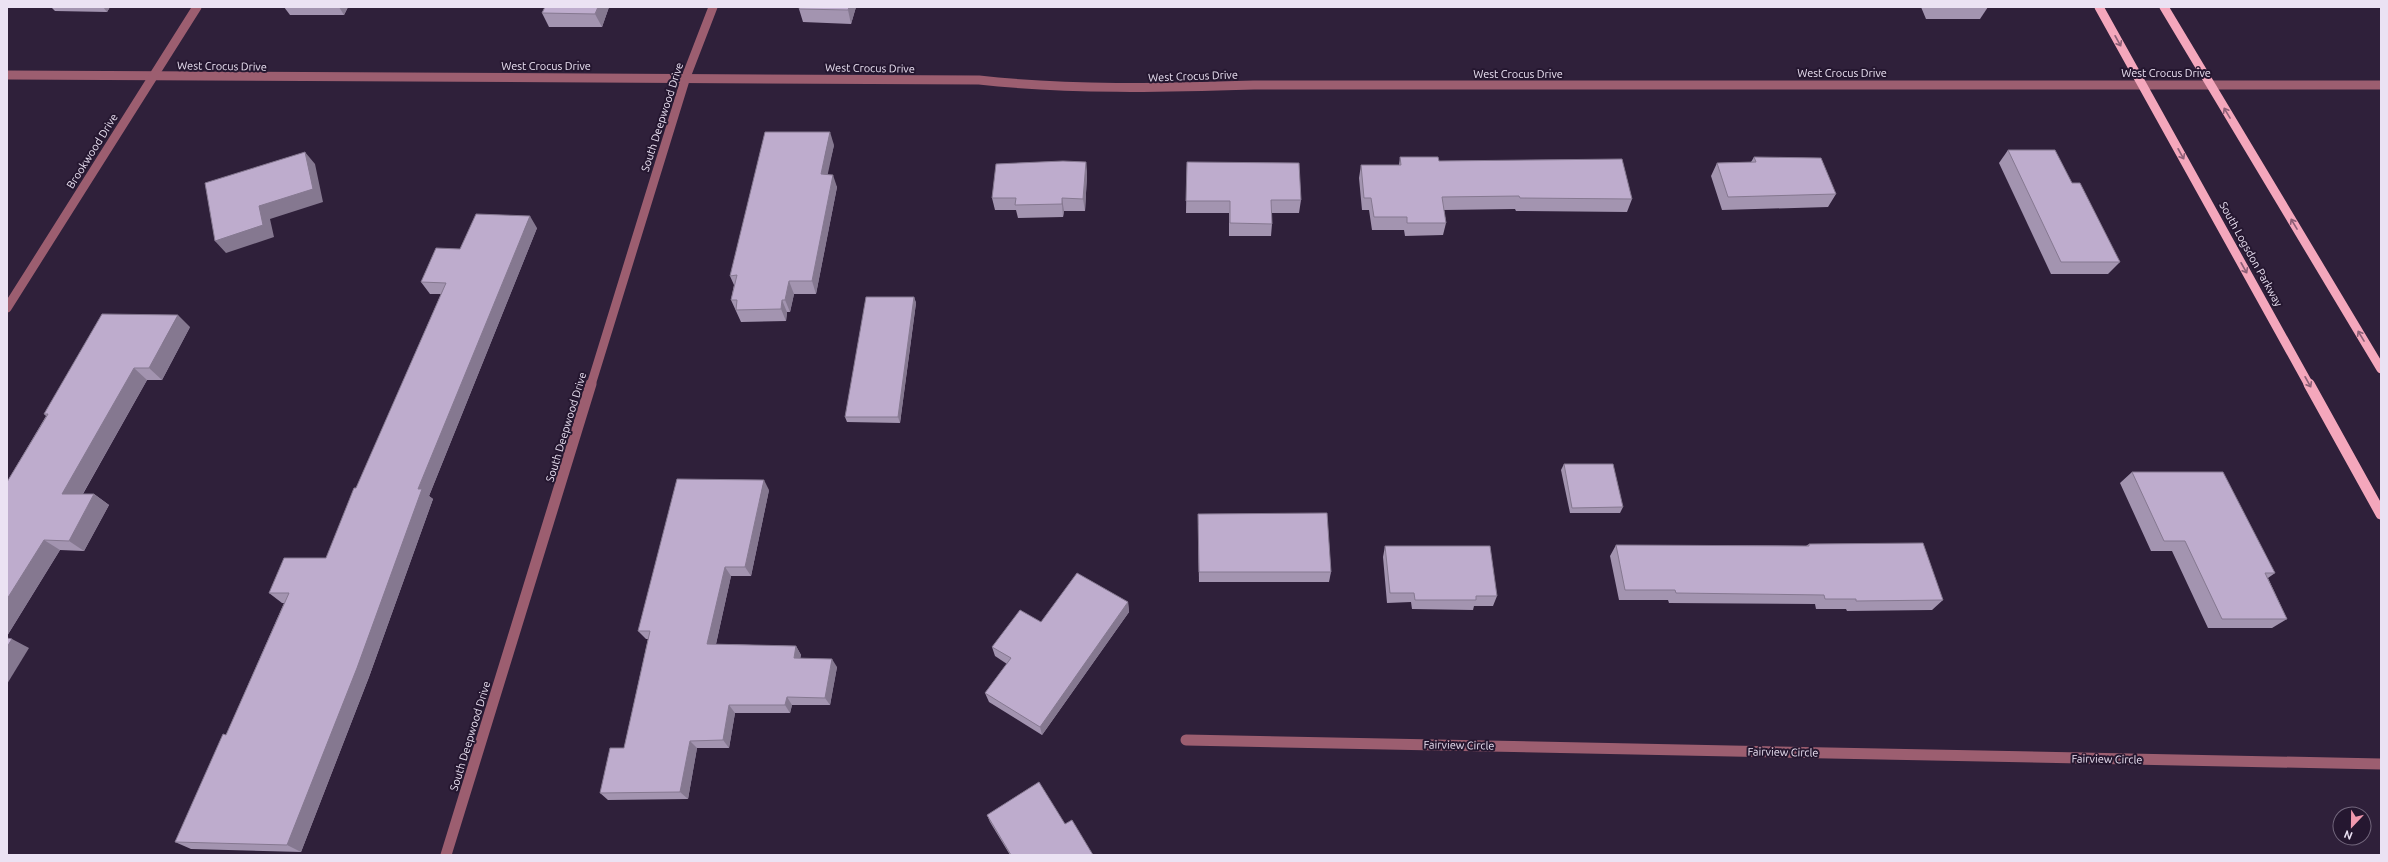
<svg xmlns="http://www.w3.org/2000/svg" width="2388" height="862" viewBox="0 0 2388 862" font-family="Ubuntu,sans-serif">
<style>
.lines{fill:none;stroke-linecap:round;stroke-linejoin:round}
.minor-far1{stroke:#9c5e70;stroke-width:9}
.minor{stroke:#9c5e70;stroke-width:11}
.major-far1{stroke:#f4a7bc;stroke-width:9}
.major{stroke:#f4a7bc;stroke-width:11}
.wall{fill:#a394b0}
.shaded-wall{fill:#857890}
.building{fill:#beaccd;stroke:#857890}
.oneway{stroke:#8c5f76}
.labels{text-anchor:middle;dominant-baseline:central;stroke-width:4;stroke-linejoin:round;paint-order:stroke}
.street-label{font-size:11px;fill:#ebe2f3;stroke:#251730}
</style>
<rect width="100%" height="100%" fill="#2f203a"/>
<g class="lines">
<g class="minor-far1">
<path d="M7,75L979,80C1071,90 1162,88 1254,85H2381"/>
<polyline points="7,308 197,7"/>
<polyline points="591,385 686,77 713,7"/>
</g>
<g class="minor">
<polyline points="1186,740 2381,764"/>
<polyline points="446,855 591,384"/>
</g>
<g class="major-far1">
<polyline points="2099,7 2309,385"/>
<polyline points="2164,7 2381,369"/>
</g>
<polyline class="major" points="2309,384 2381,514"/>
</g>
<g class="wall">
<polygon points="51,7 110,7 107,12 55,11"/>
<polygon points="284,7 348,7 344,15 290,15"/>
<polygon points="545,7 609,7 602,27 549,27 542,13"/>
<polygon points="791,7 856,7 851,24 803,22 799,9 800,8 791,8"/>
<polygon points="1921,7 1988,7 1980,19 1926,19"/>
<polygon points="834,145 827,174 837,187 816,294 794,294 790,312 787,312 786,321 741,322 731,300 734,285 730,276"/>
<polygon points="2008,150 2072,183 2120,262 2108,274 2051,274 1999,163"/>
<polygon points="1400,157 1439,161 1632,199 1627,212 1516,211 1515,209 1444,210 1446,223 1443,235 1405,236 1404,230 1372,230 1369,210 1362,210 1359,178 1361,165 1399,165"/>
<polygon points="1754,157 1836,194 1828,207 1722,210 1711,176 1717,163 1751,162"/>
<polygon points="1086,162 1087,175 1085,211 1064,211 1063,217 1018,218 1016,210 995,210 992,198"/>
<polygon points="1187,162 1301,200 1299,213 1272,213 1272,224 1271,236 1229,236 1229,213 1186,213"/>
<polygon points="537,228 429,496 433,499 369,677 301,852 191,849 175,842 226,735 284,603 282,603 269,593 326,558 441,294 430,294 421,282 460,249"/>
<polygon points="914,297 916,303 900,423 847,422 845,417"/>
<polygon points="190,327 162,380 147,380 83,494 94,494 109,505 84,551 60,550 7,636 7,482 46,416 44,414"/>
<polygon points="1564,464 1623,507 1620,513 1570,513 1561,470"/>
<polygon points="2132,472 2275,573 2268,578 2287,619 2272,628 2208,628 2172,551 2151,551 2120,483"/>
<polygon points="769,490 751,576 731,576 716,644 796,646 801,655 800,658 837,667 830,705 792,705 790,713 735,713 729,748 697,748 688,799 608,800 600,793 624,748 648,639 646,639 638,631"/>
<polygon points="1198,525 1331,572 1329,582 1199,582"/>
<polygon points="1809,544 1943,600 1932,610 1847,611 1846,609 1816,609 1815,604 1669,603 1668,600 1619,600 1610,556 1616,545 1806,546"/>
<polygon points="1385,546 1497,596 1493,606 1474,606 1473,610 1412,609 1411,602 1387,603 1383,557"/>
<polygon points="1128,602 1129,612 1042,735 989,702 985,693 1007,664 995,656 992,647 1041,622"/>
<polygon points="987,815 1065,824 1093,855 1010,855 990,822"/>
</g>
<g class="shaded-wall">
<polygon points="103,7 110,7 107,12"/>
<polygon points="339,7 348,7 344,15"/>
<polygon points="598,7 609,7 602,27 595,14"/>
<polygon points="849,7 856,7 851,24 848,10"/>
<polygon points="830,132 834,145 825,187 821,174"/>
<polygon points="305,152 315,164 323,202 270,219 274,237 226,253 215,241 259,206"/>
<polygon points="1086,162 1087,175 1085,211 1083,199"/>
<polygon points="833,175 837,187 816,294 812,281"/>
<polygon points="1062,198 1064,211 1063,217 1062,204"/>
<polygon points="530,216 537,228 429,496 433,499 369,677 301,852 287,845 418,489"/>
<polygon points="789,281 794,294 790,312 785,300"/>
<polygon points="914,297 916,303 900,423 898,417"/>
<polygon points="782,300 787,312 786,321 781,309"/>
<polygon points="178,315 190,327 162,380 149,368"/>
<polygon points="134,368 147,380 77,504 62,494"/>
<polygon points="764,480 769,490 751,576 745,567"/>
<polygon points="94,494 109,505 84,551 69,541"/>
<polygon points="44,540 60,550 7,636 7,599"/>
<polygon points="725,567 731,576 714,653 707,644"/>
<polygon points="1128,602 1129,612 1042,735 1040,727"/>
<polygon points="12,639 29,648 7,684 7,647"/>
<polygon points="796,646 801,655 799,667 794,658"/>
<polygon points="832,659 837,667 830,705 825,698"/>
<polygon points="787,697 792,705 790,713 785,705"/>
<polygon points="729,705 735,713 729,748 723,740"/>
<polygon points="690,741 697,748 688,799 680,792"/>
</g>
<g class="building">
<polygon points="545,7 598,7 595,14 542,13"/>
<polygon points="800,7 849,7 848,10 799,9"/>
<polygon points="765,132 830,132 821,174 833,175 812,281 789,281 785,300 782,300 781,309 736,310 737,300 731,300 737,275 730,276"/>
<polygon points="2008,150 2055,150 2072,183 2080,183 2120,262 2061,262"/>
<polygon points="305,152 313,189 259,206 263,225 215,241 205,183"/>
<polygon points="1400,157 1438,157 1439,161 1622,159 1632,199 1520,198 1519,196 1442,197 1446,223 1407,223 1407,217 1374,217 1371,198 1364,198 1361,165 1401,165"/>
<polygon points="1754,157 1821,158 1836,194 1728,197 1717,163 1756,162"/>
<polygon points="1063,161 1086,162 1083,199 1062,198 1062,204 1015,205 1016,198 992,198 996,164"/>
<polygon points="1187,162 1299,163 1301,200 1271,200 1272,224 1230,223 1230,201 1186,201"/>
<polygon points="476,214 530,216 418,489 422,489 357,668 287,845 175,842 223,734 226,735 289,593 269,593 284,558 326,558 354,488 356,488 446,283 421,282 436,248 460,249"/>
<polygon points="866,297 914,297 898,417 845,417"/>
<polygon points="102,314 178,315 149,368 134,368 62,494 94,494 69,541 44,540 7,599 7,482 48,414 44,414"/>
<polygon points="1564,464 1613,464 1623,507 1572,508"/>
<polygon points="2132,472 2223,472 2275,573 2265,573 2287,619 2222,619 2185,541 2164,541"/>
<polygon points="677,479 764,480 745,567 725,567 707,644 796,646 794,658 832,659 825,698 787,697 785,705 729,705 723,740 690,741 680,792 600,793 610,748 624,748 650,631 638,631"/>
<polygon points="1327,513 1331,572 1199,572 1198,514"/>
<polygon points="1923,543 1943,600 1856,601 1856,599 1825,599 1824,595 1676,593 1675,590 1625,590 1616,545 1809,546 1809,544"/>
<polygon points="1385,546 1490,546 1497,596 1476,596 1476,600 1415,600 1414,593 1390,593"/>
<polygon points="1077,573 1128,602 1040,727 985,693 1011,658 992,647 1020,610 1041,622"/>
<polygon points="7,638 12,639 7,647"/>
<polygon points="1039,782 1065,824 1072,820 1093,855 1011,855 987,815"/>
</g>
<defs><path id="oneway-shaft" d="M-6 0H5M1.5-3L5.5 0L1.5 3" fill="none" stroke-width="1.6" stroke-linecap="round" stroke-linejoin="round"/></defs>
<g class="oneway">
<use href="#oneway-shaft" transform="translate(2118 41) rotate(61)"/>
<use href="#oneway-shaft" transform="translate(2227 113) rotate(-121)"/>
<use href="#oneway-shaft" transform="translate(2181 154) rotate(61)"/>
<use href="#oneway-shaft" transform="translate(2294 224) rotate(-121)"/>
<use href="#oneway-shaft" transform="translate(2244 268) rotate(61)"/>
<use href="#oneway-shaft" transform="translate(2361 336) rotate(-121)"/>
<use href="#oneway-shaft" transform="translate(2308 382) rotate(61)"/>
</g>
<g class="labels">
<g class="street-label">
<text transform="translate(222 66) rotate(1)">West Crocus Drive</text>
<text x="546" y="66">West Crocus Drive</text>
<text transform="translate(870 68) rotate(1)">West Crocus Drive</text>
<text x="1842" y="73">West Crocus Drive</text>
<text x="2166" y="73">West Crocus Drive</text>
<text x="1518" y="74">West Crocus Drive</text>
<text transform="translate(1193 76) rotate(-2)">West Crocus Drive</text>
<text transform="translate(662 117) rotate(-72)">South Deepwood Drive</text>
<text transform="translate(92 151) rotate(-58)">Brookwood Drive</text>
<text transform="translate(2251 254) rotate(61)">South Logsdon Parkway</text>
<text transform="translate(566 427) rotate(-73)">South Deepwood Drive</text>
<text transform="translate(470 736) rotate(-73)">South Deepwood Drive</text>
<text transform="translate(1459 745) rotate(1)">Fairview Circle</text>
<text transform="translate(1783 752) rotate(1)">Fairview Circle</text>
<text transform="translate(2107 759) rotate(1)">Fairview Circle</text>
</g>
</g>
<rect width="2388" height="862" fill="none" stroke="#ebe2f3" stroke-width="16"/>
<g transform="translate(2352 826) rotate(202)"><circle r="19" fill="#251730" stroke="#74687e"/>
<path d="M0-3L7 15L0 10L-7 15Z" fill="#f29aaf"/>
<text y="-6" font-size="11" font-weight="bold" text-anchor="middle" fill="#ebe2f3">N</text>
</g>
</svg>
